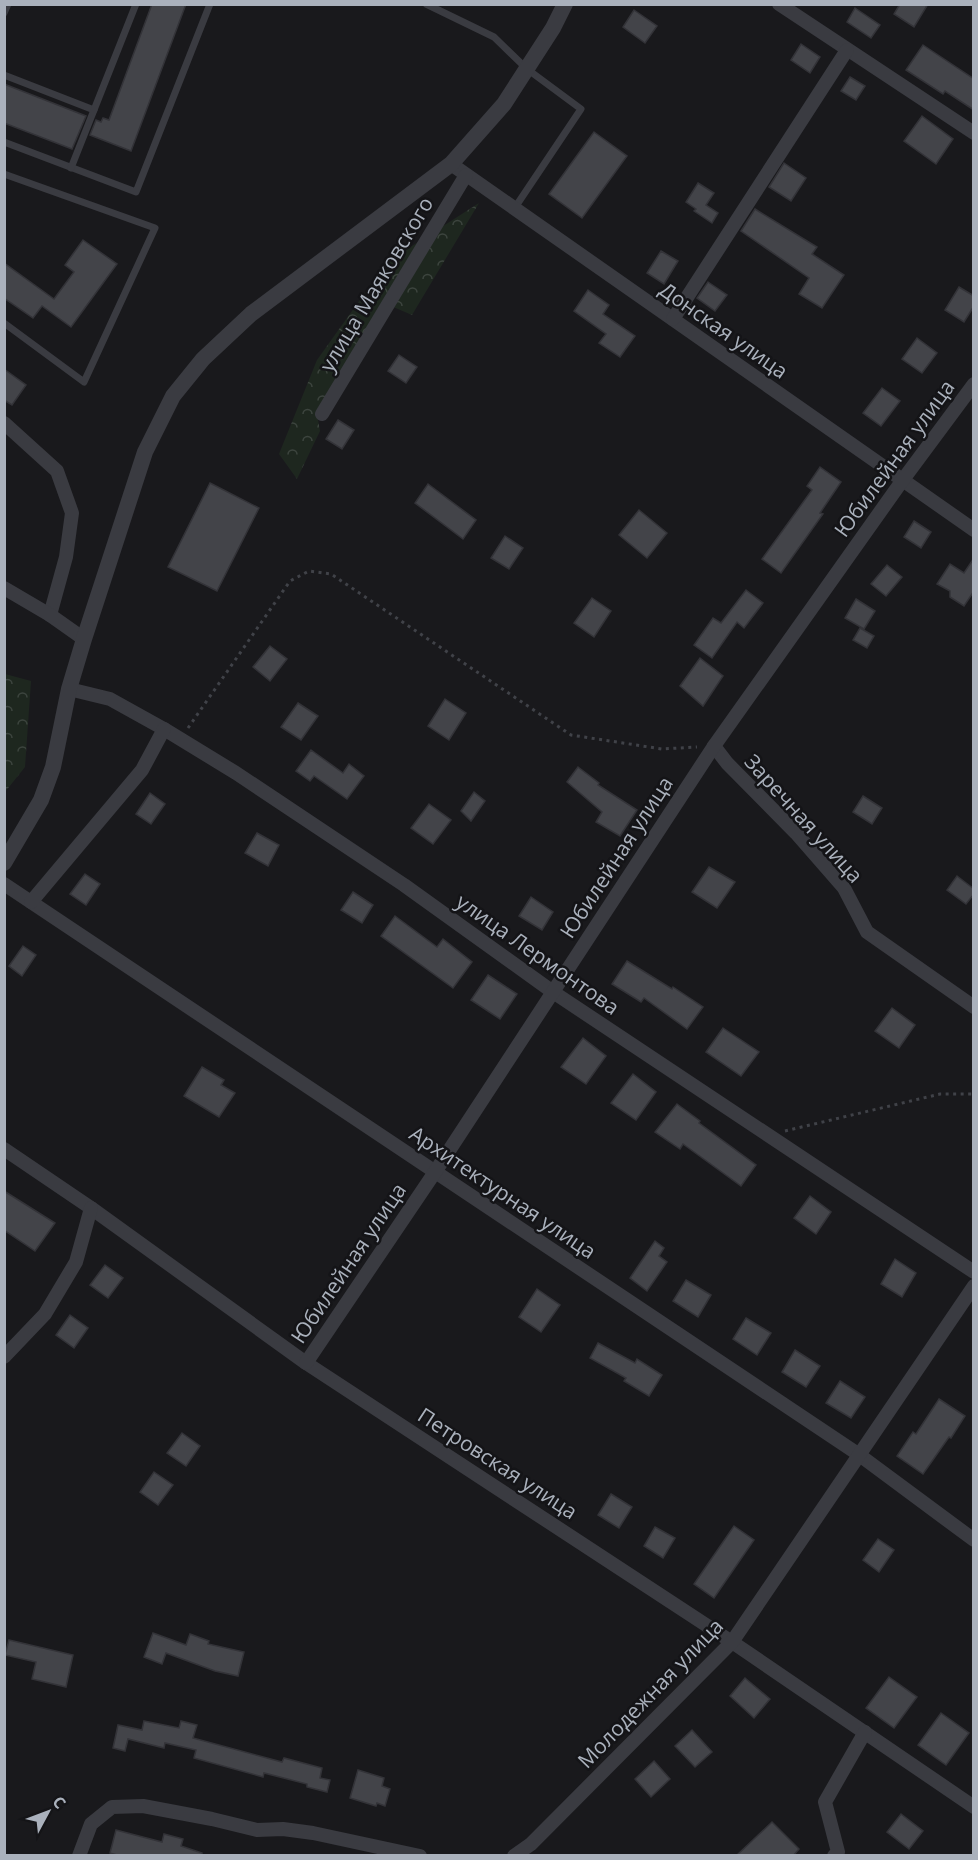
<svg xmlns="http://www.w3.org/2000/svg" width="978" height="1860" viewBox="0 0 978 1860" font-family="'Open Sans',sans-serif">
<style>
.forest{fill:url(#forest-crowns)}
.building{fill:#434449;stroke:#333338;stroke-width:1.5}
.lines{fill:none;stroke-linecap:round;stroke-linejoin:round}
.path{stroke:#404248;stroke-width:3;stroke-dasharray:3 4.5;stroke-linecap:butt}
.service{stroke:#3a3b41;stroke-width:7}
.minor{stroke:#3a3b41;stroke-width:14}
.tertiary{stroke:#3a3b41;stroke-width:16}
.labels{text-anchor:middle;dominant-baseline:central;stroke-width:5;stroke-linejoin:round;paint-order:stroke}
.street-label{font-size:21px;fill:#aab1bc;stroke:#141417}
</style>
<defs>
<pattern id="forest-crowns" width="20" height="18" patternUnits="userSpaceOnUse" patternTransform="scale(1.5)"><rect width="20" height="18" fill="#1e271f"/><path d="M2 6a3 3 0 1 1 6 0M12 15a3 3 0 1 1 6 0" fill="none" stroke="#3c443e"/></pattern>
</defs>
<rect width="100%" height="100%" fill="#19191c"/>
<g class="forest">
<polygon points="479,203 412,315 384,303 317,414 320,431 297,479 279,454 317,360 387,262"/>
<polygon points="5,674 31,681 25,767 5,792"/>
</g>
<g class="building">
<polygon points="152,4 186,4 131,151 90,135 96,120 101,122 103,118 109,120"/>
<polygon points="900,4 928,4 914,27 894,14"/>
<polygon points="855,8 880,25 871,38 847,22"/>
<polygon points="634,10 657,26 645,43 623,27"/>
<polygon points="801,44 820,57 810,73 791,60"/>
<polygon points="923,45 974,79 974,110 945,91 943,94 906,70"/>
<polygon points="850,77 865,86 856,100 841,91"/>
<polygon points="4,84 86,116 72,149 4,123"/>
<polygon points="922,116 953,139 936,164 904,141"/>
<polygon points="594,132 627,156 582,218 549,194"/>
<polygon points="784,163 806,178 791,201 769,187"/>
<polygon points="698,183 714,193 706,205 718,213 712,223 694,211 696,209 686,202"/>
<polygon points="755,209 817,247 812,254 844,275 822,308 799,294 809,278 741,231"/>
<polygon points="83,240 117,264 71,327 42,306 33,318 4,298 4,263 54,299 74,272 65,265"/>
<polygon points="661,251 678,261 664,284 647,273"/>
<polygon points="708,282 727,295 715,311 697,298"/>
<polygon points="959,287 974,296 974,306 964,322 945,310"/>
<polygon points="588,290 609,305 603,314 635,336 620,357 599,343 606,334 574,311"/>
<polygon points="917,338 937,353 922,373 902,359"/>
<polygon points="399,355 417,367 406,383 388,371"/>
<polygon points="4,369 26,385 12,405 4,400"/>
<polygon points="882,388 900,401 881,426 863,413"/>
<polygon points="338,420 354,430 342,449 326,439"/>
<polygon points="820,467 841,482 820,513 823,514 781,573 762,559 812,490 807,486"/>
<polygon points="210,483 259,508 217,591 168,567"/>
<polygon points="428,484 476,520 463,539 415,503"/>
<polygon points="639,510 667,533 647,558 619,535"/>
<polygon points="914,521 931,532 921,548 904,537"/>
<polygon points="505,536 523,548 509,569 491,558"/>
<polygon points="974,558 974,591 964,606 950,597 950,591 937,584 950,564 964,573"/>
<polygon points="887,565 902,577 886,596 871,584"/>
<polygon points="746,590 763,603 744,628 737,622 712,658 694,645 713,618 721,623"/>
<polygon points="592,598 611,611 594,637 574,623"/>
<polygon points="856,599 875,611 864,629 845,618"/>
<polygon points="860,628 874,636 867,648 853,640"/>
<polygon points="270,646 287,659 270,681 253,667"/>
<polygon points="700,658 723,676 703,706 680,686"/>
<polygon points="445,699 466,713 449,740 428,726"/>
<polygon points="298,703 318,716 301,740 281,727"/>
<polygon points="311,750 343,773 349,764 364,776 347,799 314,776 310,781 296,771"/>
<polygon points="578,767 599,783 598,785 637,810 620,836 596,822 602,812 567,782"/>
<polygon points="474,792 485,801 471,821 461,811"/>
<polygon points="150,793 165,804 151,824 136,814"/>
<polygon points="863,796 882,808 872,824 853,812"/>
<polygon points="429,804 451,820 433,844 411,828"/>
<polygon points="257,833 279,845 268,866 245,853"/>
<polygon points="709,867 735,882 717,908 692,892"/>
<polygon points="85,874 100,884 86,905 70,894"/>
<polygon points="957,876 974,889 974,894 966,904 947,890"/>
<polygon points="353,892 373,905 362,923 341,910"/>
<polygon points="531,897 553,912 542,930 519,916"/>
<polygon points="395,916 437,947 443,939 472,962 453,988 381,936"/>
<polygon points="23,946 36,955 22,976 9,966"/>
<polygon points="627,961 672,989 673,987 703,1007 687,1029 644,998 641,1002 612,984"/>
<polygon points="488,975 517,994 500,1019 471,1000"/>
<polygon points="892,1008 915,1025 899,1048 875,1031"/>
<polygon points="723,1028 759,1052 741,1076 706,1052"/>
<polygon points="583,1038 606,1056 586,1084 561,1067"/>
<polygon points="202,1067 224,1080 221,1085 235,1093 219,1117 184,1096"/>
<polygon points="633,1074 656,1092 636,1120 611,1103"/>
<polygon points="677,1104 700,1121 699,1123 756,1165 741,1186 683,1144 680,1149 655,1132"/>
<polygon points="4,1191 55,1223 35,1251 4,1230"/>
<polygon points="810,1196 831,1212 816,1234 794,1218"/>
<polygon points="655,1241 664,1248 659,1256 667,1262 647,1291 630,1278"/>
<polygon points="895,1259 916,1273 902,1297 881,1284"/>
<polygon points="105,1265 123,1278 108,1298 90,1285"/>
<polygon points="686,1280 711,1295 698,1317 673,1301"/>
<polygon points="537,1289 560,1305 541,1332 519,1317"/>
<polygon points="70,1315 88,1328 74,1348 56,1335"/>
<polygon points="746,1318 771,1333 757,1355 733,1339"/>
<polygon points="598,1343 635,1363 637,1359 662,1375 649,1396 624,1381 626,1378 590,1358"/>
<polygon points="795,1350 820,1366 806,1387 782,1372"/>
<polygon points="840,1381 865,1397 851,1418 826,1403"/>
<polygon points="939,1399 965,1416 951,1438 949,1437 923,1474 897,1456 913,1432 916,1434"/>
<polygon points="182,1433 200,1446 186,1466 167,1453"/>
<polygon points="154,1472 173,1485 158,1505 140,1492"/>
<polygon points="611,1494 632,1507 619,1528 598,1515"/>
<polygon points="734,1526 754,1540 714,1598 694,1584"/>
<polygon points="655,1527 675,1538 663,1558 644,1546"/>
<polygon points="878,1539 894,1550 879,1572 863,1560"/>
<polygon points="153,1633 186,1645 190,1634 209,1641 208,1644 244,1652 238,1676 215,1671 166,1653 162,1664 144,1657"/>
<polygon points="9,1640 73,1655 66,1687 32,1679 36,1662 5,1655"/>
<polygon points="889,1677 917,1697 894,1728 866,1708"/>
<polygon points="745,1678 770,1699 754,1718 730,1696"/>
<polygon points="941,1713 969,1733 946,1765 918,1745"/>
<polygon points="144,1721 179,1728 181,1721 197,1725 193,1738 282,1762 284,1758 322,1768 320,1778 330,1780 327,1792 307,1787 307,1784 264,1773 263,1777 194,1758 196,1750 165,1743 164,1748 128,1739 125,1751 113,1748 118,1725 142,1730"/>
<polygon points="692,1730 712,1752 695,1767 675,1746"/>
<polygon points="654,1761 670,1779 651,1797 635,1779"/>
<polygon points="358,1770 384,1778 382,1786 390,1789 385,1806 377,1803 376,1806 350,1798"/>
<polygon points="901,1814 923,1831 909,1849 887,1832"/>
<polygon points="772,1822 799,1849 793,1856 736,1856"/>
<polygon points="116,1830 162,1842 164,1834 183,1839 181,1846 202,1853 202,1856 120,1856 110,1853"/>
</g>
<g class="lines">
<g class="path">
<polyline points="188,728 290,581 309,571 331,574 571,735 662,749 697,747"/>
<polyline points="785,1131 940,1094 974,1094"/>
</g>
<g class="service">
<polyline points="426,4 494,37 527,69 581,109 514,209"/>
<polyline points="4,13 8,4"/>
<polyline points="4,75 94,110"/>
<polyline points="4,142 136,192 210,4"/>
<polyline points="71,168 136,4"/>
<polyline points="4,174 155,228 84,382 4,323"/>
</g>
<g class="minor">
<polyline points="779,4 974,133"/>
<polyline points="451,164 974,530"/>
<polyline points="673,319 847,50"/>
<polyline points="322,414 466,175"/>
<polyline points="4,423 57,471 72,513 66,557 50,615"/>
<polyline points="4,588 50,615 84,639"/>
<polyline points="69,689 110,699 164,729 236,773 404,885 553,992 974,1272"/>
<polyline points="714,746 727,763 796,833 844,888 867,932 974,1007"/>
<polyline points="4,884 858,1454 974,1540"/>
<polyline points="31,902 142,770 164,729"/>
<polyline points="4,1149 91,1208 306,1363 732,1642 974,1807"/>
<polyline points="4,1357 45,1314 76,1262 91,1208"/>
<polyline points="306,1363 435,1172 714,746 902,481 974,384"/>
<polyline points="79,1856 91,1824 112,1807 143,1806 212,1819 257,1830 283,1829 313,1833 420,1856"/>
<polyline points="514,1856 531,1844 732,1642 974,1286"/>
<polyline points="834,1856 838,1852 825,1802 865,1732"/>
</g>
<polyline class="tertiary" points="4,863 41,800 53,767 69,689 84,639 145,452 173,396 203,359 251,314 451,164 504,104 553,28 565,4"/>
</g>
<g class="labels">
<g class="street-label">
<text transform="translate(376 284) rotate(-59)">улица Маяковского</text>
<text transform="translate(724 330) rotate(35)">Донская улица</text>
<text transform="translate(894 458) rotate(-54)">Юбилейная улица</text>
<text transform="translate(804 818) rotate(48)">Заречная улица</text>
<text transform="translate(616 857) rotate(-57)">Юбилейная улица</text>
<text transform="translate(538 954) rotate(35)">улица Лермонтова</text>
<text transform="translate(503 1192) rotate(34)">Архитектурная улица</text>
<text transform="translate(348 1263) rotate(-56)">Юбилейная улица</text>
<text transform="translate(498 1463) rotate(33)">Петровская улица</text>
<text transform="translate(650 1693) rotate(-46)">Молодежная улица</text>
</g>
</g>
<rect width="978" height="1860" fill="none" stroke="#aab1bc" stroke-width="12"/>
<g transform="translate(48 1812) rotate(49)" stroke="#141417" stroke-width="4.5" paint-order="stroke">
<path d="M0-4.5L10 22L0 15L-10 22Z" fill="#aab1bc"/>
<text y="-9" font-size="16" font-weight="bold" text-anchor="middle" fill="#aab1bc">С</text>
</g>
</svg>
